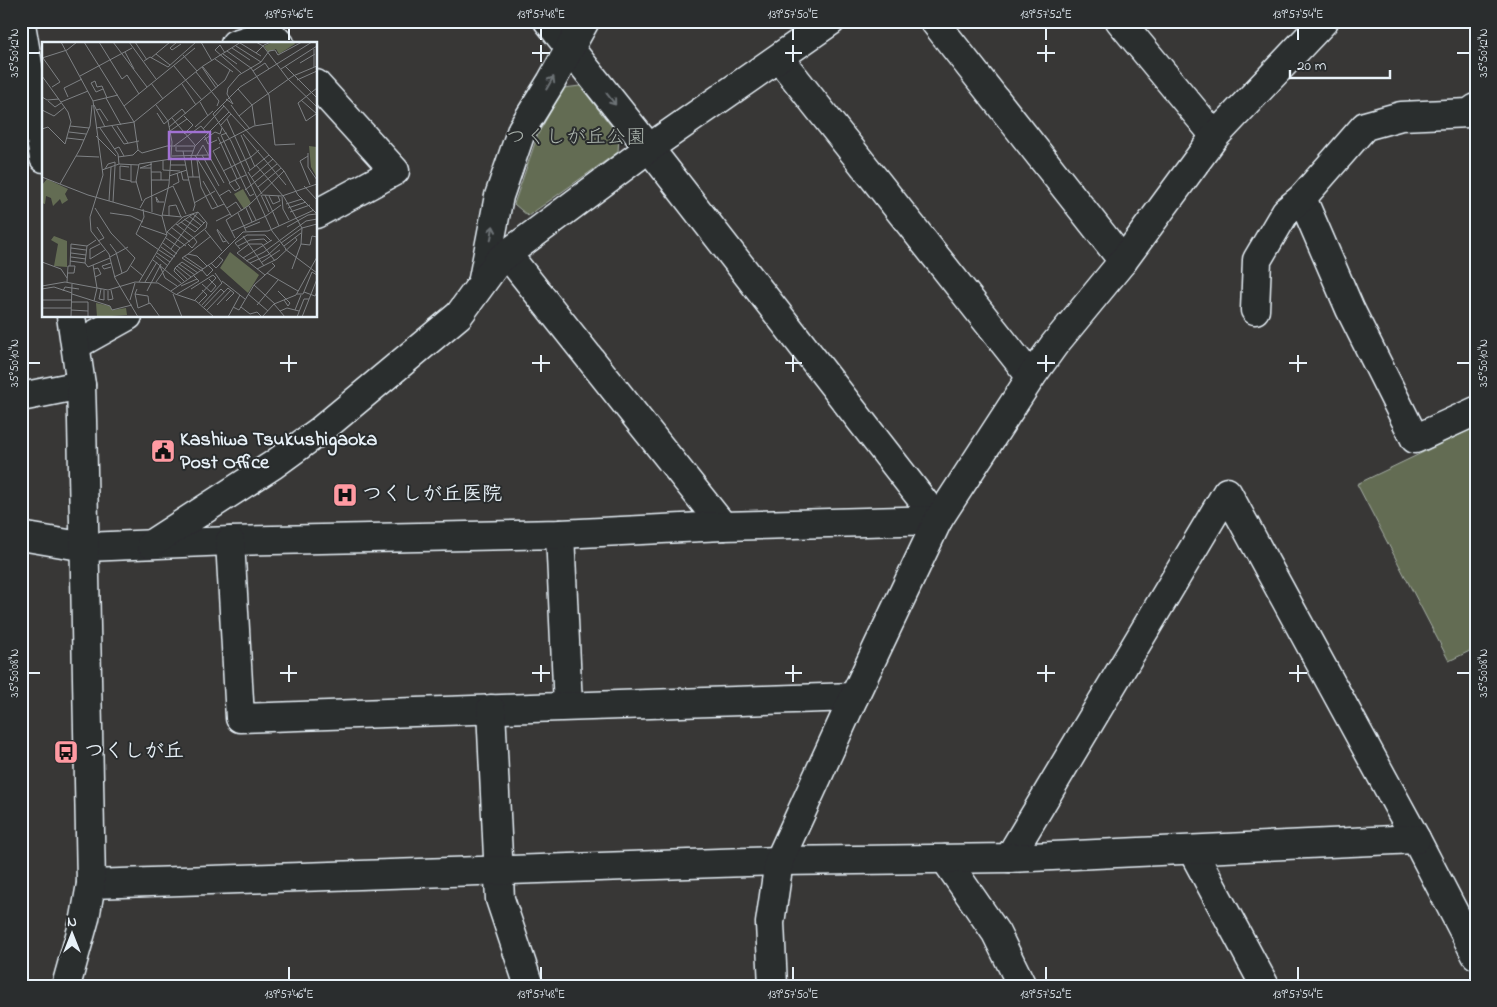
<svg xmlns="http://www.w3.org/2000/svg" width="1497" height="1007" viewBox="0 0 1497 1007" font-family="'Indie Flower','Klee One',sans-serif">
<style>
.green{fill:#636c53;stroke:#a6aea6}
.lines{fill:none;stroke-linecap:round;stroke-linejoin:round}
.minor-casing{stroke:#e8f1f8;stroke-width:31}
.tertiary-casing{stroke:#e8f1f8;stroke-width:31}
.minor{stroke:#2a2d2e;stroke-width:28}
.tertiary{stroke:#2a2d2e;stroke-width:28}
.oneway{stroke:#6c7275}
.ticks{fill:none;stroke:#e8f1f8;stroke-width:2}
.labels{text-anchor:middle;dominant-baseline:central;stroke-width:4;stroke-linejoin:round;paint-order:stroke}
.park-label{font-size:20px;fill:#acb5ae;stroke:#2a2d2e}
.poi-label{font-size:20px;font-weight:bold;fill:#e8f1f8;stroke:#2a2d2e;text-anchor:start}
.inset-road{fill:none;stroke:#7e8184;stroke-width:1}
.view{fill:#a171d3;fill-opacity:0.15;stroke:#a171d3;stroke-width:2.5}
.inset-edge{fill:none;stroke:#e8f1f8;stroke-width:2.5}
.neatline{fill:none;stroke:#e8f1f8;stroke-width:2}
.ticks-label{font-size:12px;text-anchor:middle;fill:#e8f1f8}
</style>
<rect width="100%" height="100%" fill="#383736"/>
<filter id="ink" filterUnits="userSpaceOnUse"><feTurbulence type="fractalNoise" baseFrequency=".02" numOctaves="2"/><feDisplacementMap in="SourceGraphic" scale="10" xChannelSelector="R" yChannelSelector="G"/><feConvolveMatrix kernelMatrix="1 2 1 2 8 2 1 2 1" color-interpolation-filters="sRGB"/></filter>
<g filter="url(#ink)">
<g class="green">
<polygon points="580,86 619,136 618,152 528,216 514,204 538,134 564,88"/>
<polygon points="1476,427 1476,648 1449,661 1357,484"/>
</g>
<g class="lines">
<defs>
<g id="minor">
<polyline points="548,21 649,148 938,520"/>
<polyline points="934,21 1123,261"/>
<polyline points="1120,21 1215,136"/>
<polyline points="235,44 270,33 280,44"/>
<polyline points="779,58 1031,377"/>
<polyline points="316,84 395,171 316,214"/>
<polyline points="1302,198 1350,309 1415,439 1476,411"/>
<polyline points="507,254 723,526"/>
<polyline points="483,279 499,196 522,129 551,82 585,21"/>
<polyline points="1255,310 1257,260 1286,211 1302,198 1365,126 1401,116 1469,113 1476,108"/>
<polyline points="76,345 128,316"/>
<polyline points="21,397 81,385"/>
<polyline points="560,534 568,706"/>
<polyline points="21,536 86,547 230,541 560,534 723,526 938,520"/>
<polyline points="230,541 240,718 854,697"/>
<polyline points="151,544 273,465 321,430 459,315 499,260 649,148 831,21"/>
<polyline points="491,709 500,899 529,986"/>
<polyline points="1192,850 1265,986"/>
<polyline points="1009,858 1227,492 1416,839 1476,955"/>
<polyline points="945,859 996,933 1022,986"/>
<polyline points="91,884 779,861 1009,858 1416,839"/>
<polyline points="773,986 770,923 779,861 854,697 938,520 1031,377 1054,345 1123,261 1215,136 1324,21"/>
</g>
<g id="tertiary">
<polyline points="21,24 44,158"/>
<polyline points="66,986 85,918 91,884 82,420 81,385 71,316"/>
</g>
</defs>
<use href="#minor" class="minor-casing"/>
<use href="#tertiary" class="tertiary-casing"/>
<use href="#minor" class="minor"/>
<use href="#tertiary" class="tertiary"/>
</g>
<defs><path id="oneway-shaft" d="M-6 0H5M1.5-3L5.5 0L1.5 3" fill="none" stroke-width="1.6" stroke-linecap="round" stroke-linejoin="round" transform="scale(1.25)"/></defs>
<g class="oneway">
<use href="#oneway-shaft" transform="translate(550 83) rotate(-60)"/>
<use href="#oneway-shaft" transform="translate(611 99) rotate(52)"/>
<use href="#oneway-shaft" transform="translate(492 233) rotate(-80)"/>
</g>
</g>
<path class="ticks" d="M289,28V40M541,28V40M793,28V40M1046,28V40M1298,28V40M541,45V62M793,45V62M1046,45V62M28,53H40M532,53H550M785,53H802M1037,53H1055M1457,53H1470M289,355V372M541,355V372M793,355V372M1046,355V372M1298,355V372M28,363H40M280,363H297M532,363H550M785,363H802M1037,363H1055M1289,363H1307M1457,363H1470M289,665V682M541,665V682M793,665V682M1046,665V682M1298,665V682M28,673H40M280,673H297M532,673H550M785,673H802M1037,673H1055M1289,673H1307M1457,673H1470M289,967V980M541,967V980M793,967V980M1046,967V980M1298,967V980"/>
<defs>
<symbol id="civic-square" viewBox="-11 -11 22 22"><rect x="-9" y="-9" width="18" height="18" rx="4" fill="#ff9aa2" stroke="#2a2d2e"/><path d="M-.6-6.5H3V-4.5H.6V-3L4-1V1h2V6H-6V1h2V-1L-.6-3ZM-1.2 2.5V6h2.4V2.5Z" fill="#111"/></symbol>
<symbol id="hospital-square" viewBox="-11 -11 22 22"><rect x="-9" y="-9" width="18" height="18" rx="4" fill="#ff9aa2" stroke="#2a2d2e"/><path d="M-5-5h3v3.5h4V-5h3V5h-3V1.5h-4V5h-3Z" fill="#111"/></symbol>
<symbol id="bus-square" viewBox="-11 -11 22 22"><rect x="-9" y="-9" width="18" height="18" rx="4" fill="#ff9aa2" stroke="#2a2d2e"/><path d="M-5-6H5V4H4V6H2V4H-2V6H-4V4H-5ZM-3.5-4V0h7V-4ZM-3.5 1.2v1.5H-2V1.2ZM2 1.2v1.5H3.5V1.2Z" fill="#111"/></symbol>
</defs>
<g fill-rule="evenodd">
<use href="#civic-square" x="149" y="437" width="28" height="28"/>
<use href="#hospital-square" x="331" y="481" width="28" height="28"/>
<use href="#bus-square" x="52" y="738" width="28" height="28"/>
</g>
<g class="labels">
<g class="park-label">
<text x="576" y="138">つくしが丘公園</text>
</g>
<g class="poi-label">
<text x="180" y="440">Kashiwa Tsukushigaoka<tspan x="180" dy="23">Post Office</tspan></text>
<text x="362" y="495">つくしが丘医院</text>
<text x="84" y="752">つくしが丘</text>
</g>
</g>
<g transform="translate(42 42)">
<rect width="275" height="275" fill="#383736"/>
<path d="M231,0H252L253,2L237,12L234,7L226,10L222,4ZM267,104L275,105L274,134L269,125ZM5,137L26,147L23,152L26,158L20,162L18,157L11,164L9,156L4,154L3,162L0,161V143ZM201,147L209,161L202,167L192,152ZM12,194L25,199V225L12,224L16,202L9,198ZM188,210L217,233L206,251L178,226ZM54,261L68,264L70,268L84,266L85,273L55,275Z" fill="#636c53"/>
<path class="inset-road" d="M19,0L51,59L61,133L48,175L49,189L67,212L73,236L96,275M42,0L92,80L161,24L199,0M57,0L80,37L85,33L97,52M71,0L105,45M87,0L114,37M93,0L105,18M135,0L128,6L130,8L139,2M159,0L170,19M214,0L221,4L246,37L275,65M198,1L219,14M194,4L219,20M190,6L208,18M185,9L209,26L227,53L233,103L253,102M83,10L92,27M183,11L178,3L173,8L199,31M214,11L222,3L229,0M114,12L128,23M181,12L195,22M141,13L155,29M0,16L25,8L35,0M1,16L18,40L10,45M109,16L128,0M173,17L191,30M102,19L108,15L126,25L154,0M258,21L273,12M132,24L160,58M243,24L275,56M160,25L174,46M161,25L176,44M272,25V7M239,27L275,4M211,29L223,21L227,27M154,30L177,59L175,64M0,34L26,70L29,80L23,102L6,85L0,87M38,34L90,6M255,38L275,29M109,41L121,57M140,42L154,63M61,47L54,50L49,41L53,39L55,45L60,44L65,56M0,55L5,58L17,57M26,55L22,46L40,37M64,56L79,83M184,57L191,62L185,52L186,46L197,33L219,20L227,9L233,8L236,13L260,0M259,58L275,72M6,59L13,65L19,61M51,59L76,53M19,60L46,49M158,60L166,74M52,63L63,85M189,63L197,74L210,63L196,47M82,64L153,6M0,68L12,74L23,65M54,68L58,67L66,79M115,71L122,82L140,67L144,72M189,72L242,129L256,153L275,172M274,72L264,79L256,61L275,46M197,74L208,87M130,76L153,103M185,77L208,128M179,83L189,72L181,63M213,83L210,63L251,34L275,24M28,84L47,86M70,84L82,102L97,99M75,84L86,101M127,85L183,38L188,28M153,85L171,69M54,86L92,80L96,108L91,113L76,115M58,86L76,112L77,122M161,87L182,64M128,89L145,77M27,90L44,92M185,91L179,93L204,147L208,154L212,152M142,92L151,83L142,74M201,92L244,143M199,93L213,125M54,94L74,114M163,95L166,102L175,98M176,95L195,137M25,96L42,98M162,98L173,90L178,92L180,86M177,102L212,84L231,81M132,104L159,84L164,90M134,105V109H151M178,105L171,109L188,141M72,107L77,105L82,114M96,108L100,111L125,104H153M141,109L146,135H158M266,111V125L275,138M153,113L190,175M155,113L161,103L182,141M160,113L177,144M34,114L57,115M130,114L166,113M266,114L258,119L268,143M121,118V128L138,129M155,118L159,145L170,167L182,162M109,120L110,170M89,123V140H95M128,123H144M214,123L242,155L260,186L239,201M87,125L78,124V137L89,139M109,126H98L110,122M63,127L66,122L73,120V123M60,128L77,122L97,123M139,129L141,138H147M181,129L209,115L217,108M207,129L227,113M109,130H119V138M206,130L220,152M127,134L145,128M0,135L46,153L120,174M146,135L153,163L151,169M151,135L149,115L153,104L187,70M210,135L231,117M109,138H127M193,138L198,146L193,149L187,141L195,137L204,133M161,139L176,165M18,142L38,107L48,84L50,63M131,143L137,140L135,131M262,144L275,158M216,145L239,126M203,148L235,122M219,153L227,170M220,153L240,154L275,142M223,153L230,168M177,154L187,148L189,151M227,154L231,162L238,159L236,154M240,155L241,167L247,178M67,159L69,125M100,159L94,139L97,122L129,117M71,160L73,124M117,160L114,155L115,160H122M152,161L173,149M244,162L260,157M207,164L214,178M53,166L69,191L93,216L85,229L72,235M98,166L103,157L131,144L144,172M185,166L194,160L200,169M204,166L210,180M246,166L264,160M101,167L102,175L94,192L117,208M230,168L237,184M248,170L268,163M68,171L89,174L101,180M196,171L204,189M120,173L140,175M127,174V164L134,163L139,175M147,174L160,184M142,177L157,187M174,179L188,172M139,180L153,190L164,179M134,182L152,196M135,183L151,172L162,181M99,184L125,193M55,185L62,196L56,199M129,185L148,200M245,185L266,173L274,172M203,186L218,180M175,187L187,202M163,188L180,209M175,188L181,200L184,199M190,189L224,174L239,163M125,190L141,175L156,170M125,190L144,204M201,194L222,224M124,196L138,206M193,196L184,178L206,164L242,129M121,201L135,212M58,202L48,207V217L63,208M68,202L74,210L80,231M146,202L150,206L155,200L152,196M259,202L268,203L270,194L275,195M196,204L208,198L222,197L226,201M242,204L259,191M119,205L133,215M29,206L44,208M129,207L156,170M198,207L193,201L205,193H223L229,199M243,207L275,231M244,207L230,189L189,99L171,72L198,45L270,0M117,208L131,217M29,211L44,213M115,211L128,220M146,212L140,216L160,229M114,214L126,224M142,214L161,227M29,215L44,217M68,215L86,205M201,216L230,198M111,218L139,241M28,219L43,221L45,204M204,219L222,210L264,179L275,177M0,220L19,227L25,236M220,220L238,208M43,221L46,225L68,216M69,221L60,224L62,227L69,225M169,221L174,226L177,223L181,218L176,214M208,221L226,213L238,202M137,222L153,233M51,223L55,246L52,259M28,224L29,202L45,204L54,198M89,224L101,234M118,224L123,236L135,244M135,224L140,220L156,231M135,224L133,226L145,237M135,224L149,235M165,224L155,214L146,212L169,194M133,226L132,229L142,239M52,227L56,226L59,232L53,235M215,227L235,217L255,198L253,195M250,227L259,202L260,186L275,182M160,228L165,234L171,228L166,223M225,231L256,249M223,233L195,211L207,202H220L233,219M180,239L203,257M25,240L26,224H33L32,231H26M97,240L125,193L120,174L127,142L130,100L126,79L114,63M103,240L115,220M114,240L137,207L164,186L165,181L156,170M160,242L169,250L174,244L167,237M212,243L233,262M0,244L23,240L66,248L93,240L116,241L133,252L154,259L172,275M139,244L155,237M0,247L12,245L30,251M59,247L57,257L62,258V248M95,247L93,252L106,254L107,262M149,247L171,233M21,249L23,245L37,247M66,249V258L71,257L69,248M105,249L119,222M129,249L171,220L201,190L226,189L272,168M236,249L248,261L246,264L242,258M262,250L273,254L275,250M30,252L68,264L70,268L90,263M93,252L96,266L108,261L118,275M131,252L140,275M135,252L157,239L152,234M206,252L226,269M255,252H261L270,230L275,233M0,258H29M88,258L93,241M153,258L174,236L171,233M29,260H46V275M157,261L165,253L160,248M232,262L243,275M160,263L180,241L173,231M175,263L189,248M215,263L236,238M162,265L179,247L182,250M191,265L197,268L212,243L233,224L230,221M199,265L208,272L215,270L220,275M0,266H29M29,268L46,269M165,268L186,246L192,251L184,259M253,268L259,253M238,269L245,266L257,269M29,275L30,242M186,275L198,253M220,275L232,262L254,253L275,215M255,275L262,257H267M260,275L275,237"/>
<path class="view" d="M127,90H168V117H127Z"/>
<rect width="275" height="275" class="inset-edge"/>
</g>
<rect width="1497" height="1007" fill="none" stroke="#2a2d2e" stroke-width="55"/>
<g transform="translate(72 934)" stroke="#2a2d2e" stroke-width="4" paint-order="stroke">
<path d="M0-4L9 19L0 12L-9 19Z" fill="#e8f1f8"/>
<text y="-8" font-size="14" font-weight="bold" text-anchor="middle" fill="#e8f1f8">N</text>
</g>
<path d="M1290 70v8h100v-8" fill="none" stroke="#e8f1f8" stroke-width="2.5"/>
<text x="1297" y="70" font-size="15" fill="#e8f1f8" stroke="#2a2d2e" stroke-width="4" paint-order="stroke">20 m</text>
<rect x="28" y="28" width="1442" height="952" class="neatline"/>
<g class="ticks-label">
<text x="289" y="18">139°57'46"E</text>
<text x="541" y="18">139°57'48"E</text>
<text x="793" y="18">139°57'50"E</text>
<text x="1046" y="18">139°57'52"E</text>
<text x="1298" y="18">139°57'54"E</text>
<text transform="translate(14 53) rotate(-90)" y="4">35°50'12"N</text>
<text transform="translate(1483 53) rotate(-90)" y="4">35°50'12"N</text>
<text transform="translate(14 363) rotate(-90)" y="4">35°50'10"N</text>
<text transform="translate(1483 363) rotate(-90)" y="4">35°50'10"N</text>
<text transform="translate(14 673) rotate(-90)" y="4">35°50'08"N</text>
<text transform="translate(1483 673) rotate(-90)" y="4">35°50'08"N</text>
<text x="289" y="998">139°57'46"E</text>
<text x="541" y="998">139°57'48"E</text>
<text x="793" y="998">139°57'50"E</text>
<text x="1046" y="998">139°57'52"E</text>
<text x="1298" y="998">139°57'54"E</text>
</g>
</svg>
